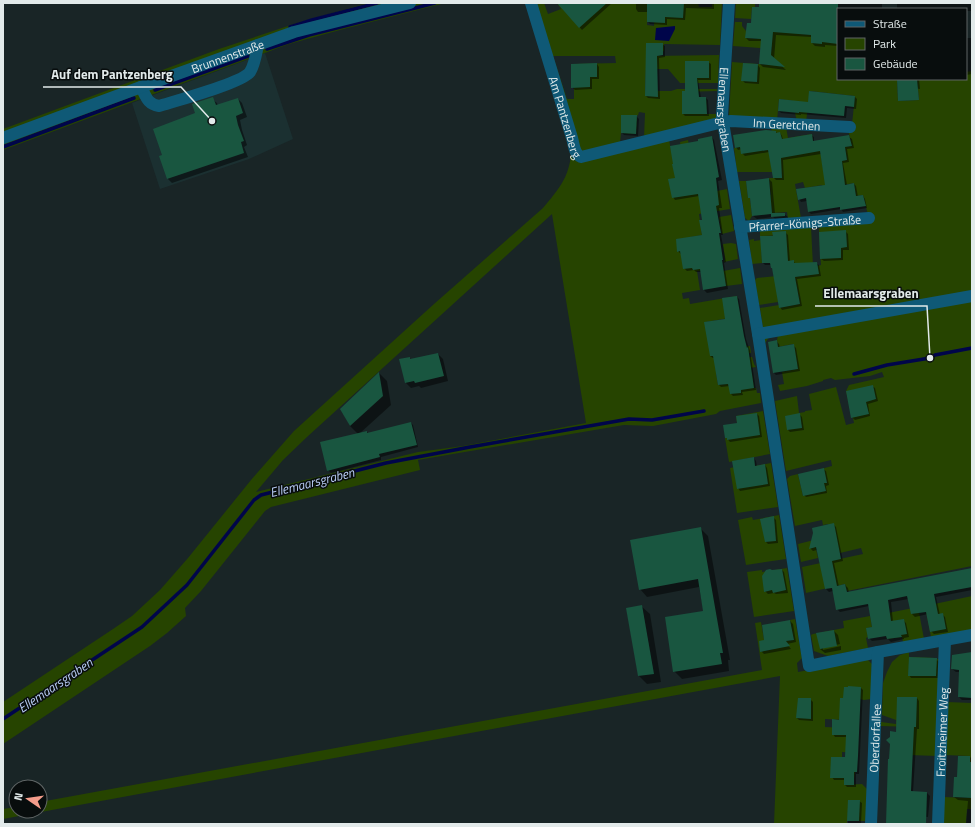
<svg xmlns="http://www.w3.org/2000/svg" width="975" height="827" viewBox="0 0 975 827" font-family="'Titillium Web',sans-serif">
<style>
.built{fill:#1b3031}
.green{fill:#264400;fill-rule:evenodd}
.water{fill:#00054a}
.shadow{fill:#0007}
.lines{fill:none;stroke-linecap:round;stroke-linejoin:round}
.stream{stroke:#00054a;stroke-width:3.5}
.building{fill:#195640}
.minor{stroke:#0f5976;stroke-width:12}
.labels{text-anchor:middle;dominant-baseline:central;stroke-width:3;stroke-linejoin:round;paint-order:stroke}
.street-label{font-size:12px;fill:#e2eaea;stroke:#080d0d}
.water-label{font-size:13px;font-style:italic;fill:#b9cdf5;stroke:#080d0d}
.leader{fill:none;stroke:#e2eaea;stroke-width:1.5}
.callout-dot{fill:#e2eaea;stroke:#080d0d;stroke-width:1.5}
.callout-label{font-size:13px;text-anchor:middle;font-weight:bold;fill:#e2eaea;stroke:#080d0d;stroke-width:3;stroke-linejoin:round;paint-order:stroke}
</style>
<rect width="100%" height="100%" fill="#192526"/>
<polygon class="built" points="265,53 293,139 249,159 160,189 132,103"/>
<g class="green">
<polygon points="368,3 445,3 340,30 289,44 3,150 3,129 219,49 300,22"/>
<path d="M526,3H544L548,14L561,9L557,3H647V25L654,26L655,3H698L699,7H712V3H722L720,45L664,44V51L652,56L719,55L718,83H680L668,69H646L645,91H671L677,89H717V91L682,92V97H706L707,114H716V118L644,138L645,113L639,112L638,115L637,116L636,134L621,133L620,143L669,139L671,151L681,149L680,142L688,140L691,155L717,191L727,189L730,209L699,214L702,235L691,237L723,267L697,271L700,290L682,293L683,299L689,298L690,304L737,296L740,316L706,322L732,349L750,346L751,353H749V357H752L754,364L756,367L716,373L718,385L728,384L752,373L754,388H756L757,393H760L761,403L720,411L716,414L653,426L624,425L418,460L420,470L271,507L265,511L201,591L185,608L186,616L167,633L150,646L3,744V702L113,629L132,616L160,590L188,558L251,480L294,431L434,304L543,208C558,190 569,178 571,154ZM553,56H615L616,63L574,64V99H567ZM552,214L586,423L463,446L418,452L256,492L283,460L307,437Z"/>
<polygon points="736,3 755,3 755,7 752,7 751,19 735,18"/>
<polygon points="735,22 742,22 742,26 746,31 746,38 757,39 767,23 799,34 815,35 838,27 838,79 897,79 898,101 919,100 917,79 966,79 966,72 972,71 972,566 847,591 845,584 806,593 802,567 863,554 861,548 840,553 830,537 828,524 823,525 822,520 795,526 787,479 790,476 798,474 803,496 821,469 832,466 831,460 786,471 775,401 797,396 799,413 805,412 805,411 812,410 809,394 836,387 846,425 854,423 853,418 852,418 846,391 849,385 884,377 882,372 870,376 835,380 831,378 823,380 823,381 807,386 780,391 778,385 784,384 782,372 798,369 793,344 778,347 777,340 778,335 770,336 765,343 760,308 779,305 779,308 800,304 795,277 806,275 817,266 821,265 819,232 819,229 821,226 870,223 863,195 856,196 854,183 837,186 824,198 822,185 805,188 803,182 795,184 801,218 788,219 787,212 772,213 770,195 771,195 769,178 782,178 782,172 737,172 734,148 740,147 760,141 762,151 767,150 772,134 771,126 786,127 788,138 812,134 814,151 820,150 823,168 829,163 847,160 845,147 852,146 848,130 852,124 855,96 810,91 806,122 797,122 795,113 799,113 800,102 779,99 777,121 729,116 732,62 769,65 772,47 760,48 733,46"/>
<polygon points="739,181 746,181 748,198 750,198 752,216 749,221 745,218"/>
<polygon points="731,215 734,231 722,234 719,217"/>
<polygon points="811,227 813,266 794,267 794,261 779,261 786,235 760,236 760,230"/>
<polygon points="754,239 754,241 761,240 762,263 752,264 749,240"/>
<polygon points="731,243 736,244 738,259 724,262 725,259 723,244"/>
<polygon points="740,268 742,284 726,286 723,271"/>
<polygon points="777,276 778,302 759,305 755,280 757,278"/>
<polygon points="763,411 770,454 729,462 725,438 739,435 736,416"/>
<polygon points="771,463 778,507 737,513 730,468 745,465 745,468"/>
<polygon points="779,515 786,559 746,565 738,520 752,517 753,520"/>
<polygon points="814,540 818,558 801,562 798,544"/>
<polygon points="787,568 794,611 754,617 747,572 762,570 762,572"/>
<polygon points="972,596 972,630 931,637 925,606"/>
<polygon points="918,607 924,639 903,642 902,637 887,639 883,614"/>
<polygon points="870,616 872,627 867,628 868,637 866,638 868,648 828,656 814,651 811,635 813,634 844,628 843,621"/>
<polygon points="795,619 802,658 797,663 798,672 867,659 872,664 871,699 864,700 860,699 847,720 825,719 825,727 847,728 858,753 842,752 842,757 855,772 854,779 844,778 844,785 862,784 867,789 866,821 847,821 847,824 774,824 780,676 3,819 3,809 16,807 16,811 40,811 40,802 762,670 755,623 761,622 766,651 774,649 773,643 794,640 790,620"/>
<polygon points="909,652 909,657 935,658 936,660 941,657 937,756 909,755 913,744 913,727 881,726 881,722 896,724 896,720 882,715 883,683 887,672 892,662 900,655"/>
<polygon points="947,702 972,703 972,763 970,762 970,756 944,755"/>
<polygon points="972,793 972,809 967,809 966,823 942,823 943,797 971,798"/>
</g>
<polygon class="water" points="675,26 675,29 669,41 655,40 656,28"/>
<g class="shadow">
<polygon points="558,3 612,3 582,30"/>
<polygon points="636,3 714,3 714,9 686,8 685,20 667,19 667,25 650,24 648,22 648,12 638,12 636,9"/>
<polygon points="760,3 882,3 882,9 838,9 838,46 825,45 825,47 815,46 812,43 812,37 776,35 774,59 786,70 763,67 760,64 762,41 749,41 746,38 760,8"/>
<polygon points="897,3 972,3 972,11 966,11 966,9 897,9"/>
<polygon points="966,38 972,38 972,74 966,75"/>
<polygon points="647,44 662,44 665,46 665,57 659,58 660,99 648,98 646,96"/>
<polygon points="708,62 711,64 711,80 698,80 701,98 706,98 708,100 709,116 685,116 683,114 686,92"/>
<polygon points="597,64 599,67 599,79 592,79 592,89 575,90 572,87"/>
<polygon points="744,64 758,65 760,68 759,84 745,83 742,80"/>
<polygon points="897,79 919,79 920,89 901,86"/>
<polygon points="855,97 857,99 856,109 847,108 846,118 801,114 801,115 781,113 779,111 809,103"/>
<polygon points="212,99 217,103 218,106 238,99 242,103 247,117 240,120 242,130 247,145 244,147 248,157 172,183 168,179 163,155 197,114"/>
<polygon points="636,116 639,119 638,136 624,135 622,133"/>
<polygon points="776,132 778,134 780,133 782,136 783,140 811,135 814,137 814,142 849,137 852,139 854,148 847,149 849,162 843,163 847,185 854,184 856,186 858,197 863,196 865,199 867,208 843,212 841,209 811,214 809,212 807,201 801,202 799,199 827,185 821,154 783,160 784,180 776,180 774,178 769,152 745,156 742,153 742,149 738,150 736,147"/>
<polygon points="712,137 714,140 722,180 718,181 722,208 719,208 723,235 721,235 726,262 724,263 728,289 707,293 704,290 702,272 696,272 694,270 687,271 684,268 681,254 678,251 703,236 703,220 699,196 675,200 673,197 676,179 699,142"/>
<polygon points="769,179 772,182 775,214 784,214 788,217 788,220 776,220 773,217 757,219 753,216 751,199 749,197"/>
<polygon points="785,232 788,235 790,262 794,262 796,264 816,263 819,265 821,276 797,279 802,306 782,310 780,307 773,270 772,268 771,265 765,265 763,263 774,237"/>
<polygon points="846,232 848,234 849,250 843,250 843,260 824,261 821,259"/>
<polygon points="737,297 739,299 746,339 750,351 756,390 742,392 743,395 733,396 731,394 730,386 721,387 719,385 715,358 713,358 710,356"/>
<polygon points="776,341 779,344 780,348 793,345 796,348 800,371 776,375 774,373"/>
<polygon points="438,354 443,359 448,381 421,388 419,386 411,388 406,383 409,358 412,360"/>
<polygon points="379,373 387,381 391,405 359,434 367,432 369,434 411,423 413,425 418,447 381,457 381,460 331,473 328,470 358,434 350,426 342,409"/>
<polygon points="872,386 875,388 878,401 868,404 870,416 855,420 852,417"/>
<polygon points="757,414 759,416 762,437 730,442 726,437 738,424"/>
<polygon points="799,414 802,417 804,430 790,432 788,430 786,417"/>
<polygon points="754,458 756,461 757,467 765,465 767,468 770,486 740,491 738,488"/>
<polygon points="823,469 826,471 829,485 826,486 827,493 806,497 804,495"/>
<polygon points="773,517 776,520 778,543 768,544 766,542 761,519"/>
<polygon points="833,524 836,527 843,561 834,563 839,587 845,585 848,588 849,593 972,569 972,590 936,597 940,615 942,614 945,617 948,632 934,634 931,631 928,614 915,617 912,614 909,599 891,602 893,622 903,620 906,623 909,637 904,638 904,639 891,642 888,639 872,641 869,638 873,628 869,606 840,612 837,609 833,591 829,592 826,589 817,550 813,551 810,548"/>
<polygon points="701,529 708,536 730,660 728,660 729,671 682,679 674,671 704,612 699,587 647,597 640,589"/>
<polygon points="782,570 784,572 788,593 776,594 774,593 768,594 765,591"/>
<polygon points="641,606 650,614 661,682 647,684 639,676"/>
<polygon points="790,621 793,624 796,642 787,644 791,649 764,654 761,651 766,641"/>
<polygon points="834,631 838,635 840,644 823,648 823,650 841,646 841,650 825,653 820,649"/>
<polygon points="972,653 972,700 962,700 959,697 960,672 956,672 952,669"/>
<polygon points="936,659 939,662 938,678 911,678 909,675"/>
<polygon points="860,687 863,690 859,774 856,774 856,787 847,787 845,785 845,780 834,780 832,777 846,758 847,737 835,737 833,734 840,721 844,699"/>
<polygon points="917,698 919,701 919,729 917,729 913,792 927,793 930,796 928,817 903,815 903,824 887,824 897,733"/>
<polygon points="810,699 813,702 813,721 799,720 797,718"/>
<polygon points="970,757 972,759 972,824 966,824 968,801 958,800 954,797 958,778"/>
<polygon points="848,801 859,801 862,803 861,824 848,824"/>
</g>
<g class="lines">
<g class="stream">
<polyline points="290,27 312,20 377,3"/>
<polyline points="267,49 309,35 435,3"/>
<polyline points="155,90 248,56"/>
<polyline points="3,147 134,98"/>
<polyline points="854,374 887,365 930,358 935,355 972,348"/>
<polyline points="3,719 142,627 187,585 254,500 261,495 386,463 470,447 629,419 652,420 704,411"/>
</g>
</g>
<g class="building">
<polygon points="557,3 607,3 579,28"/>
<polygon points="647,3 684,3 683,18 665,17 665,23 647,22"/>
<polygon points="759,3 838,3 838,44 822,42 822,44 811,43 811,35 773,32 771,55 785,67 759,64 761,39 745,38 747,23 751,23 752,7 759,7"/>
<polygon points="646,43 663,43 663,55 657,56 658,97 645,96"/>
<polygon points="685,61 709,61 709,78 697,78 699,97 706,97 707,114 682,114 682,91 685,91"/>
<polygon points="597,63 597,77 590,77 590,87 571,88 571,64"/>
<polygon points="743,63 758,64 757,82 741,81"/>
<polygon points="897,79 917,79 919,100 898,101"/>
<polygon points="809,91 855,96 854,107 845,106 844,116 799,112 799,113 778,111 779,99 808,102"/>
<polygon points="213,97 216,105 238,98 243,113 236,116 238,125 244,141 241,142 244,153 167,179 159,156 162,155 153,129 195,113 192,104"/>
<polygon points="621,115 637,115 636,134 621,133"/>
<polygon points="766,130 776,131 776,133 780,132 782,139 812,134 813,141 849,135 852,146 845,147 847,160 842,161 845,185 854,183 856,196 863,195 866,206 840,210 840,207 808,212 806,198 798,200 796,189 825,185 820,151 781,158 782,178 773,178 768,150 741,154 740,147 735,148 733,135"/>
<polygon points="712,136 719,177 716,178 719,205 716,206 721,233 719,233 723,260 722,260 726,286 703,290 700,269 693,270 692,268 683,269 680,251 677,252 676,239 702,235 699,220 702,220 698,194 672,198 668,179 675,178 672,164 673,164 670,146 698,141 698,139"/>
<polygon points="769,178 772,213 785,213 785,216 771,217 771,214 752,216 750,198 748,198 746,181"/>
<polygon points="846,230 847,247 841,248 841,258 820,259 819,232"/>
<polygon points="786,231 788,261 794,260 794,263 817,262 819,274 795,277 800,304 779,308 772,268 771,268 770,263 762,263 760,236 773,236 772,232"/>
<polygon points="737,296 744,336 747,348 748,347 754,388 741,390 741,393 730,394 728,384 718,385 713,356 710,356 704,322 725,319 722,298"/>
<polygon points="777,340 778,347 794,344 798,369 773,373 768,342"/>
<polygon points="438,353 444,376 415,383 414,381 405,383 399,359 410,357 410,359"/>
<polygon points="379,372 383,396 350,426 340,409"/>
<polygon points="873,385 876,399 866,402 869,414 851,418 846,391"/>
<polygon points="757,413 760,435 727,440 727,438 725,438 723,425 737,423 736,416"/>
<polygon points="800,413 802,428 787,430 785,416"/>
<polygon points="411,422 417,445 379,454 380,457 327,471 320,442 367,431 367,433"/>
<polygon points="754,457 755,466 765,464 768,484 737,489 732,461"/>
<polygon points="824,468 827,483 824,483 826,491 803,496 798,474"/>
<polygon points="774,516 776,541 765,542 760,519"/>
<polygon points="834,523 841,559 832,561 837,586 845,584 847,592 972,568 972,587 934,594 938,614 943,613 946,629 930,632 926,612 911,614 907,596 888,600 891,621 904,619 907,634 901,635 902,637 887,639 886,636 868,639 866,628 872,627 868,604 836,610 832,588 825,589 816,547 809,549 813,533 812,528"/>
<polygon points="701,527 723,653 720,653 722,664 673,672 665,617 703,611 698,579 639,590 630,540"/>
<polygon points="770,569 772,570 782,569 786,590 773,593 772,590 764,592 762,576 766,570"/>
<polygon points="642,605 654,674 638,676 626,608"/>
<polygon points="790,620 794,640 786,641 790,646 760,652 759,641 764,640 762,625"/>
<polygon points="834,630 837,646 820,649 816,633"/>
<polygon points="972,652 972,698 958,697 959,670 951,669 952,655"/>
<polygon points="909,657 937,658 936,676 908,676"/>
<polygon points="848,686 861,687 858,756 857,772 854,772 854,785 844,785 844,778 830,778 831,757 845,757 846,735 832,735 832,719 839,720 840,698 843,698 844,687 848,687"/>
<polygon points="897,697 917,697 916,727 914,727 911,791 927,792 926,824 886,824 888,759 889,759 890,744 886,740 890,737 890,731 896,732"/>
<polygon points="798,698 811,698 811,719 796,718"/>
<polygon points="958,756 970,756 970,762 972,762 972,798 953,797 954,777 957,777"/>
<polygon points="848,800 860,800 859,821 847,821"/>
</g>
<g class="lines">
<g class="minor">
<path id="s1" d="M531,3L572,138C574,145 574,154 581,157L723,122L731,121L850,127"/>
<path id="s2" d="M729,3L722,116L723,122L758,334L809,666L878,652"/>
<path d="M141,87C146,96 147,104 159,106C175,101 242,83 250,72C255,64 256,54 258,45"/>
<path id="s3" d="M3,138L141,87L294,32L410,3"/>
<path id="s4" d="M740,227L869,218"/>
<polyline points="758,334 972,296"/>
<path id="s5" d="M871,824L878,652L972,635"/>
<path id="s6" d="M938,824L945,640"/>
</g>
</g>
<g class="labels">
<g class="street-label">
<text stroke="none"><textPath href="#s3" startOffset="239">Brunnenstraße</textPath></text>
<text stroke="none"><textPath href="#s2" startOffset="107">Ellemaarsgraben</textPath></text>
<text stroke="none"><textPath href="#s1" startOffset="119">Am Pantzenberg</textPath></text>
<text stroke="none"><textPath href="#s1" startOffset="373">Im Geretchen</textPath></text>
<text stroke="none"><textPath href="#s4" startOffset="65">Pfarrer-Königs-Straße</textPath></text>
<text stroke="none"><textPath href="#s6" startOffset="92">Froitzheimer Weg</textPath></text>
<text stroke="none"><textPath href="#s5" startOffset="86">Oberdorfallee</textPath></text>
</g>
<g class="water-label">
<text transform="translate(312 482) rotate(-14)">Ellemaarsgraben</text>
<text transform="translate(55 685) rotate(-34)">Ellemaarsgraben</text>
</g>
</g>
<path class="leader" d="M212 121L181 87H43M930 358L927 306H815"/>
<g class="callout-dot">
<circle cx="212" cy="121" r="4"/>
<circle cx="930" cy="358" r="4"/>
</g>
<g class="callout-label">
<text x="112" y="79">Auf dem Pantzenberg</text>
<text x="871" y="298">Ellemaarsgraben</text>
</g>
<rect width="975" height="827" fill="none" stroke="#e2eaea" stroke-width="8"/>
<rect x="837" y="8" width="130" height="72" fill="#080d0d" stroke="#5f6565"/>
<rect x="845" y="21" width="20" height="6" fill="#0f5976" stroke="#5f6565"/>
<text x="873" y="28" font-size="12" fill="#e2eaea">Straße</text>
<rect x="845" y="38" width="20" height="12" fill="#264400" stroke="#5f6565"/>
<text x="873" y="48" font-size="12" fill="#e2eaea">Park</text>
<rect x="845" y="58" width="20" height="12" fill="#195640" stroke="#5f6565"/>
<text x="873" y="68" font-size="12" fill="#e2eaea">Gebäude</text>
<g transform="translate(28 799) rotate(283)"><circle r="19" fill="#080d0d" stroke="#5f6565"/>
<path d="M0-3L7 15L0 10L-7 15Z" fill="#f49d8b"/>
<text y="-6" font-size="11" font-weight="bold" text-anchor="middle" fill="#e2eaea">N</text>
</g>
</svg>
